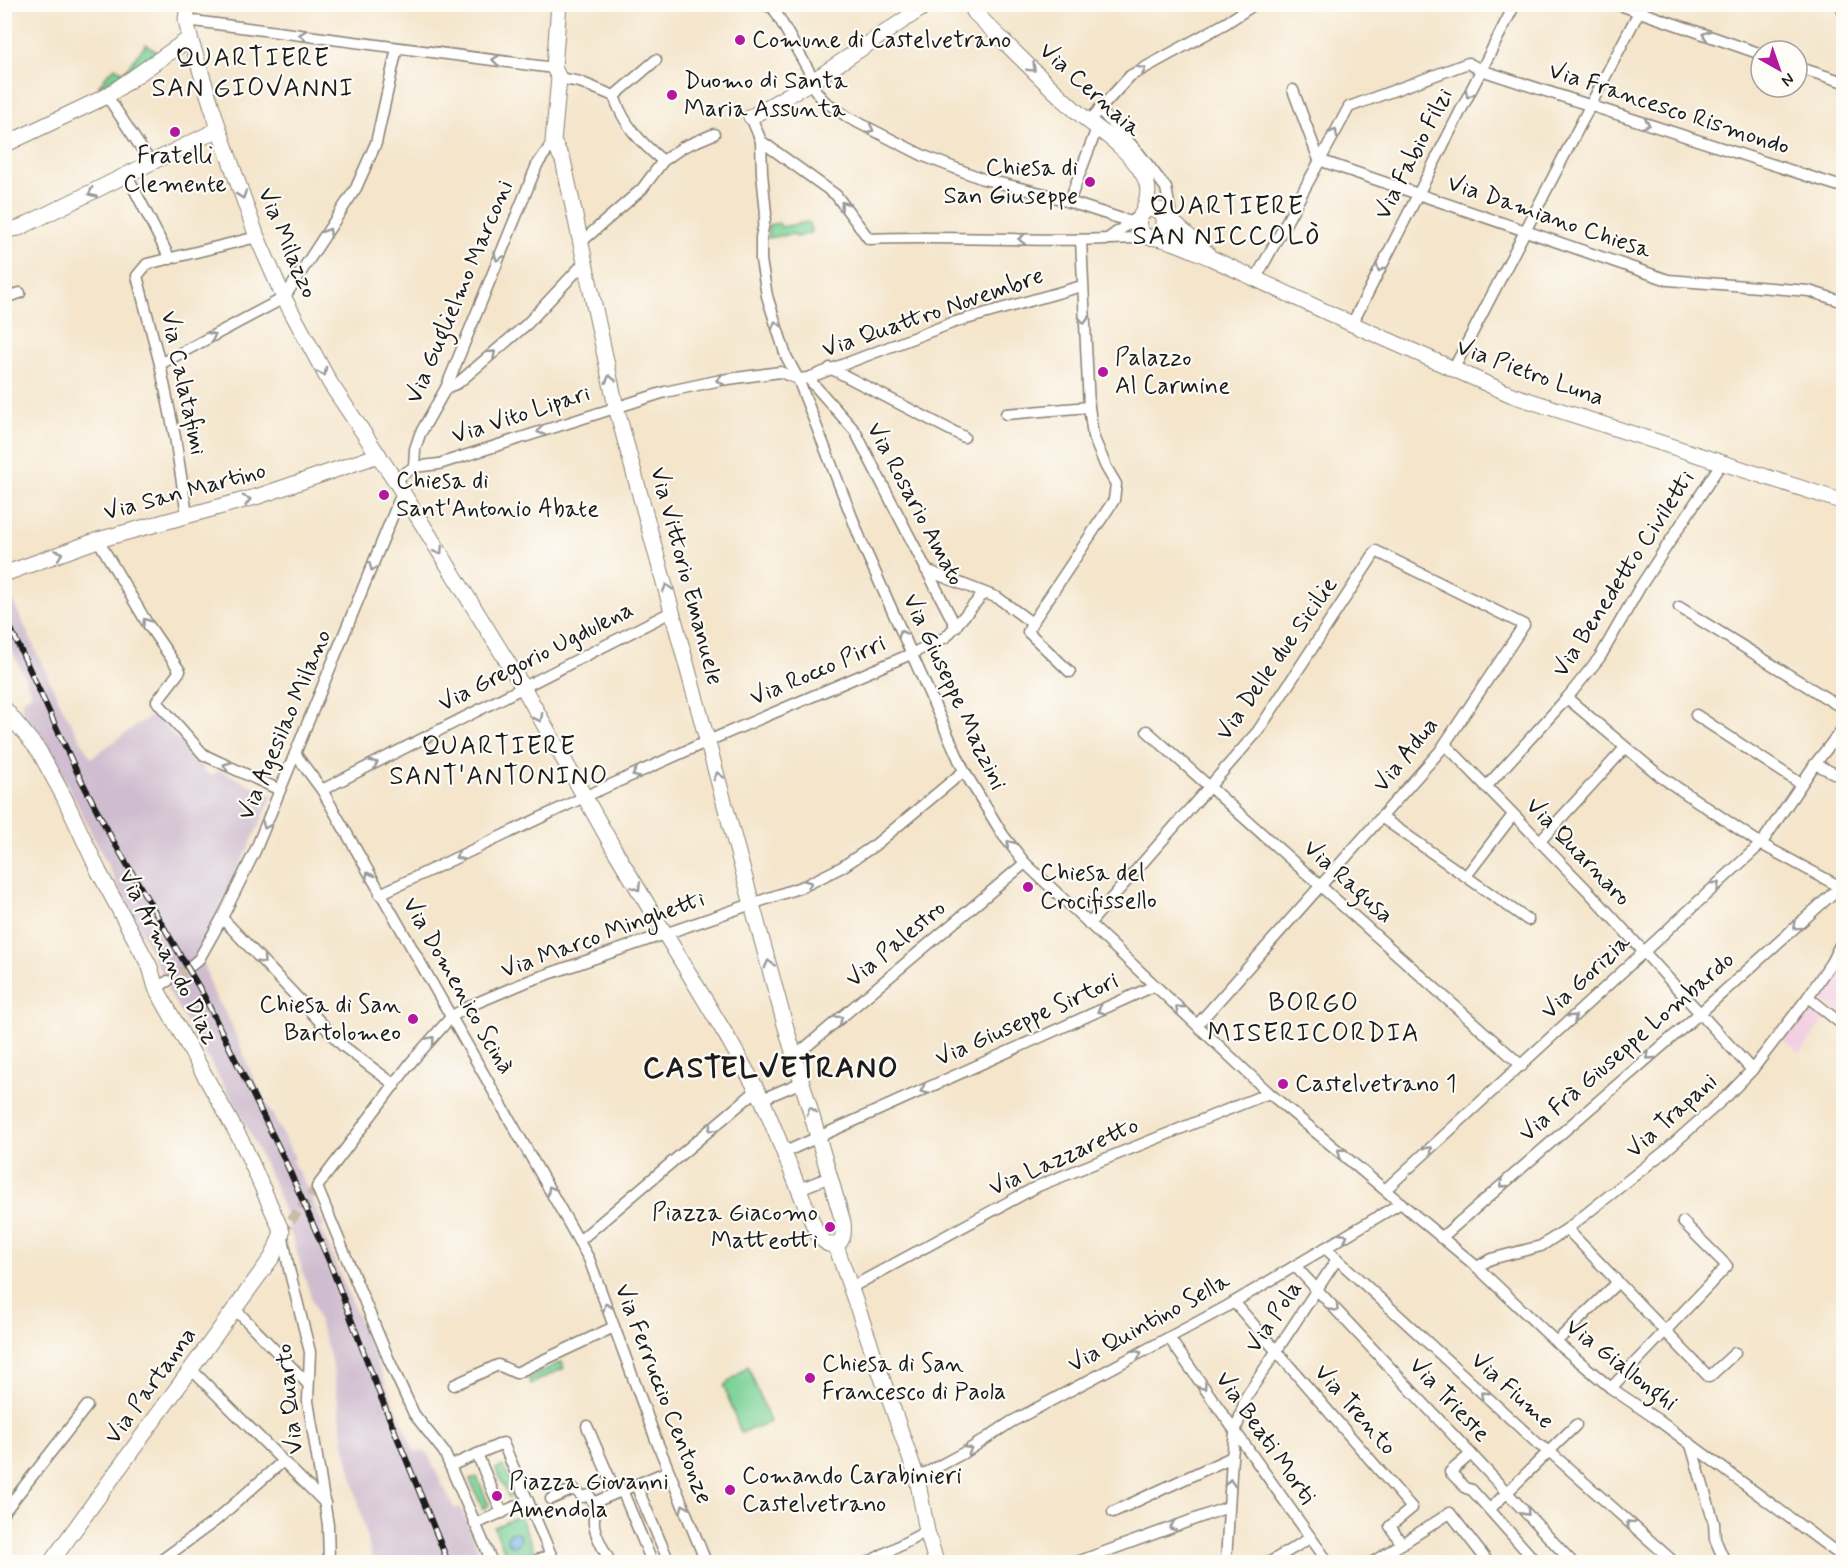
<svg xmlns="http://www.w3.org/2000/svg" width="1848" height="1567" viewBox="0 0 1848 1567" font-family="Mynerve,sans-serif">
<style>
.built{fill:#f2cfe1}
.industrial{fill:#cfbdcf}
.green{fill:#79d196;stroke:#4a7659;stroke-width:1.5}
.water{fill:#6eb6e5;stroke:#456980;stroke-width:1.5}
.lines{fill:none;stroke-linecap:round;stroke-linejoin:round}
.street-tunnel{stroke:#c9bda8;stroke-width:10;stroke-dasharray:10 5;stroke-linecap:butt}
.street-casing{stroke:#888074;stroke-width:13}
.secondary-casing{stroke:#888074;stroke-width:17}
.street{stroke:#fff;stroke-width:10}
.secondary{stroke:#fff;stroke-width:15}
.rail-casing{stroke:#1c1c1c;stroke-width:6}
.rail{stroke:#fdfcf7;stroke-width:4;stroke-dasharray:11;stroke-linecap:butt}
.oneway{stroke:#999}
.poi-dot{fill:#b5179e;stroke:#fdfcf7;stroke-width:2}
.labels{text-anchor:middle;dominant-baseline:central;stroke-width:4.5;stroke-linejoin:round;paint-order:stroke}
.poi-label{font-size:24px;fill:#1c1c1c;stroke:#fdfcf7;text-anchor:start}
.street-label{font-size:24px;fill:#1c1c1c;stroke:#fdfcf7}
.neighbourhood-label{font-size:26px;letter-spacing:1.5px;fill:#1c1c1c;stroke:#fdfcf7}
.district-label{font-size:30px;font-weight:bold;letter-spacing:1.5px;fill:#1c1c1c;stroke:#fdfcf7}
</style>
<rect width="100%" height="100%" fill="#fdfcf7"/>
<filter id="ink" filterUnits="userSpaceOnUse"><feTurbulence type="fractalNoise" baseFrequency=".0167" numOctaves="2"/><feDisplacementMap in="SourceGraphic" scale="12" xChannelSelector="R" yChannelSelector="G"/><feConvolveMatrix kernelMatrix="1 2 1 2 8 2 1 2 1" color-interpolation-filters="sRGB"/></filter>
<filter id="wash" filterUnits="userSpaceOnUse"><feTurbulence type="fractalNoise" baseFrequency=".008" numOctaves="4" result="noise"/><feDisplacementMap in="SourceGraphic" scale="24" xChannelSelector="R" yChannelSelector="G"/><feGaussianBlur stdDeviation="1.35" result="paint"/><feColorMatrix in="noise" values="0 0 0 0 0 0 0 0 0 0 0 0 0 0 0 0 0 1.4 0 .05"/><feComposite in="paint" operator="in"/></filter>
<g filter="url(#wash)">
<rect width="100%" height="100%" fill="#f4e5cb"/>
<g class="built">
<polygon points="1837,971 1843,975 1843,1018 1819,997"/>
<polygon points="1809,1006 1825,1020 1800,1053 1783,1039"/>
</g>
<polygon class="industrial" points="4,581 59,701 91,758 154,713 173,735 203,759 203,770 212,776 217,771 222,771 273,796 198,954 205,966 212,991 230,1021 253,1077 295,1158 292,1161 307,1187 324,1226 321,1229 414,1451 427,1452 442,1485 443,1485 455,1509 460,1507 483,1562 373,1562 344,1443 332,1362 276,1188 240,1113 167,989 172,984 165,978 158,966 63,776 40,740 21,717 22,700 32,694 5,634"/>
<g class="green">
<polygon points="146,44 158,53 151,59 98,87 109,72 110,73 115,67 124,73"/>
<polygon points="808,222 812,232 796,237 794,234 768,238 768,225 779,223 781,227"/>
<polygon points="562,1362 564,1368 531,1384 528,1378"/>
<polygon points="748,1366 770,1422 741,1433 724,1386"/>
<polygon points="503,1466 516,1494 509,1498 496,1469"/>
<polygon points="477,1477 489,1505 483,1509 470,1480"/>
<polygon points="520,1516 534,1550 509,1561 494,1527"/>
</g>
<circle class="water" cx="514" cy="1539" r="7"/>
</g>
<g filter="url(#ink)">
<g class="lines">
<g class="street-tunnel">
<polyline points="168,981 192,965"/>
<polyline points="282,1232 317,1187"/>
</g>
<defs>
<g id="street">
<polyline points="765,4 774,9 814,80 813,87 823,100 849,118 924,156 983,179 1045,194 1131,222 1141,232"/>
<polyline points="1617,4 1761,54"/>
<polyline points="1841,4 1844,14"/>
<polyline points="186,20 554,68"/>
<polyline points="1797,67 1844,82"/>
<polyline points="559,78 580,82 614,96 656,60"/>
<polyline points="1293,90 1319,160 1668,280 1809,291 1844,302"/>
<polyline points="107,96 151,163"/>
<path d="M614,96C624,125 639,141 663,161"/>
<polyline points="1099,109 1138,152 1166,188 1170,209 1167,221"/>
<path d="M751,117L761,141L836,195L869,239C962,235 1055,244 1147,237"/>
<polyline points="1089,121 1130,76 1226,23 1255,4"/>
<polyline points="761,141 762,173 766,214 761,237 761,260 767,296 786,356 798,379 862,543 964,771 1003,835 1025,863 1269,1093 1477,1267 1556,1342 1611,1388 1658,1420 1844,1558"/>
<polyline points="127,175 170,259"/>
<polyline points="1069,202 1097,128"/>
<polyline points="1106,240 1135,219"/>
<polyline points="580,243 642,189 663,161 683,147 714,134"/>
<polyline points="1256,278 1349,107 1468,63 1481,70 1817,179 1839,186 1844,185"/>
<polyline points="4,298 20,293"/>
<polyline points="1352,324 1515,4"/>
<polyline points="160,364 284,298 356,188 376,143 397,48"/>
<polyline points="830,368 964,437"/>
<polyline points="1453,370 1643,4"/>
<polyline points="808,378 855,431 956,627"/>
<polyline points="446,388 458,383 527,324 584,263"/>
<polyline points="1006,414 1089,407"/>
<polyline points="414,467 439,464 665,392 721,380 780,372 798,379 808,378 952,323 1082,286"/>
<polyline points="414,467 415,449 420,434 446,388 537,165 553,142"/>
<polyline points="395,480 414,467"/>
<polyline points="187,515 175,437 160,364 137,276 147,264 257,237"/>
<polyline points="98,540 147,623 180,671 157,701 159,704 204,755 280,790"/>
<polyline points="926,570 998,598 1032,623"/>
<polyline points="1679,607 1844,709"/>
<polyline points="1070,672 1028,632 1032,623 1114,500 1116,484 1106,467 1093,436 1089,407 1081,240"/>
<polyline points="1567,698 1660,776 1761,844 1844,889"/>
<polyline points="1696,715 1801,784"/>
<polyline points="1147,731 1522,1066"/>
<polyline points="1445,744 1590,893 1752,1070"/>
<polyline points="296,755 322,790 589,1259 655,1437 706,1562"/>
<polyline points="1815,764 1844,778"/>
<polyline points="1486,787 1567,698 1600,657 1640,587 1722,462"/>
<polyline points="322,790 673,611"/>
<polyline points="1381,817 1528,920"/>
<polyline points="1539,842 1625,748"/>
<polyline points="1466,876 1513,815"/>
<polyline points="380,894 584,797 708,741 911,654 946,637 984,593"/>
<polyline points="222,918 343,1046 395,1085"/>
<polyline points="1089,924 1258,731 1376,551 1524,625 1440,751 1197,1025"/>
<polyline points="192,965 199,959 222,918 255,851 402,493"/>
<polyline points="156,988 168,981"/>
<polyline points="1808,997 1844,1026"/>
<polyline points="794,1057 1025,863"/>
<polyline points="762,1099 802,1082"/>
<polyline points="785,1152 1154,986"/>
<polyline points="799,1189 830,1177"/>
<polyline points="1386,1189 1761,844 1815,764 1844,727"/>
<polyline points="1567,1229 1709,1377 1735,1353"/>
<polyline points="282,1232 289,1269 310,1352 308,1401 328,1525 329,1562"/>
<polyline points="1441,1238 1700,1013 1840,887"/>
<polyline points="579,1241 757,1090"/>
<polyline points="1325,1248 1538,1444 1550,1452 1674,1562"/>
<polyline points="1295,1266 1572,1562"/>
<polyline points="1477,1267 1491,1259 1541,1246 1567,1229 1664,1152 1728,1095 1752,1070 1808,997 1832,961 1844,937"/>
<polyline points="850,1288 1038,1186 1269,1093"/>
<polyline points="1234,1302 1412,1508 1390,1526 1401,1543"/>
<polyline points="235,1309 308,1384"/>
<polyline points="1169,1338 1328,1562"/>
<polyline points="1556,1342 1618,1282"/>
<polyline points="191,1369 325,1503"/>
<polyline points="454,1385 498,1365 516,1373 614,1327"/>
<polyline points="1611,1388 1727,1266 1683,1222"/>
<polyline points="587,1426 616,1493"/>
<polyline points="1691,1445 1714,1523 1715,1539 1725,1562"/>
<polyline points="477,1454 502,1513"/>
<polyline points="1471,1454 1450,1472 1466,1488 1472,1490 1536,1562"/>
<polyline points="450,1466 503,1443 554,1562"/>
<polyline points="917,1478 967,1451 1011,1422 1224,1308 1401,1203"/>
<polyline points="636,1485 669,1562"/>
<polyline points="622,1490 652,1562"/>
<path d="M551,1499L574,1489L583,1497L589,1495L597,1510C587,1525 603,1547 610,1562"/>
<polyline points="593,1503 668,1471"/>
<polyline points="1490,1509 1576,1425"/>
<polyline points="4,1512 87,1406"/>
<polyline points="1113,1512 1232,1457"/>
<polyline points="475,1524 528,1501"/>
<polyline points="159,1562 215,1521 282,1462"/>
<polyline points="492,1562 444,1452 414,1414 389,1360 317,1187 412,1061 452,1016 474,1004 531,980 804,886 842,867 875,845 964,771"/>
<polyline points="532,1562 551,1555"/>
<polyline points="869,1562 927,1531"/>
<polyline points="1077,1562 1228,1507"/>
<polyline points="1226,1562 1232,1457 1235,1433 1246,1397 1337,1259"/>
<polyline points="1270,1562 1310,1538"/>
<polyline points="1373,1562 1450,1513 1488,1562"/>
</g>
<g id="secondary">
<polyline points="188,4 186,20 190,38 219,129 257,237 284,298 330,383 395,480 523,687 614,849 729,1040 762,1099 818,1236 828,1244 836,1246"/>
<path d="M559,4L554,68L559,78L553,142L563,160L616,407L784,1021L843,1222C844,1232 844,1240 836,1246"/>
<path d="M970,4L975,13C1008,45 1040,78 1074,109C1096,129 1125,145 1141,171C1151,186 1149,197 1142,213"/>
<polyline points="751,117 814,80 928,4"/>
<polyline points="4,145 107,96 190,38"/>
<polyline points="1161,211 1207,253"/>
<polyline points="4,230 19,228 219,129"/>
<path d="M1155,237L1164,227V218L1160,210L1148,209C1136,216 1135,229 1147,237C1169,238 1190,249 1211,258L1352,324L1512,395L1844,502"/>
<polyline points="4,574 98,540 259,496 379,455"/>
<polyline points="4,708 39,751 64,797 99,872 150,967 156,988 243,1144 282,1232 273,1256 51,1562"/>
<polyline points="836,1246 917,1478 927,1531 936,1562"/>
</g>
</defs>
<use href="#street" class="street-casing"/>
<use href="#secondary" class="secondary-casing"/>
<use href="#street" class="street"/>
<use href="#secondary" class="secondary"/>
<defs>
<polyline id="rail" points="4,614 76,770 111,837 203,994 283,1156 329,1261 380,1395 448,1562"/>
</defs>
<use href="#rail" class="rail-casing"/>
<use href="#rail" class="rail"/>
</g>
<defs><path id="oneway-chevron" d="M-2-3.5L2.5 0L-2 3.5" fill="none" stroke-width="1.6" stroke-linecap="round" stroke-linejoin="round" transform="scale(1.5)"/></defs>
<g class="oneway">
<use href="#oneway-chevron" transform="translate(303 35) rotate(-172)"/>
<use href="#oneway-chevron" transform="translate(1706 35) rotate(-161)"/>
<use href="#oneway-chevron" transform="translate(496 60) rotate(-173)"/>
<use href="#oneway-chevron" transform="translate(1032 68) rotate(44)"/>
<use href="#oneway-chevron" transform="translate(1142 70) rotate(-29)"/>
<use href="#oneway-chevron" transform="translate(1469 94) rotate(117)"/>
<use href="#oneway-chevron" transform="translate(1646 124) rotate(18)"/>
<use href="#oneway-chevron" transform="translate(870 129) rotate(27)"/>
<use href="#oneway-chevron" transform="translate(1334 133) rotate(-61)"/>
<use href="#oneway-chevron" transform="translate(92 193) rotate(154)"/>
<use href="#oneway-chevron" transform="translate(242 195) rotate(71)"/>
<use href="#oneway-chevron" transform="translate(844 205) rotate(-127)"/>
<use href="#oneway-chevron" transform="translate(328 232) rotate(-58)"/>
<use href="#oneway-chevron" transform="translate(1022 239) rotate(-179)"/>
<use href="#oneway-chevron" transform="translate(498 257) rotate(112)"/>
<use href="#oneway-chevron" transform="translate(1380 268) rotate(117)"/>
<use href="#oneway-chevron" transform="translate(1084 320) rotate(87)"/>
<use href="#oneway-chevron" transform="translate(776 325) rotate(-107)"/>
<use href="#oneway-chevron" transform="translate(212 336) rotate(-28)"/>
<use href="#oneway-chevron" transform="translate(492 354) rotate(-41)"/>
<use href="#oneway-chevron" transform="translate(323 372) rotate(61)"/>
<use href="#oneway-chevron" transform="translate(610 379) rotate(-103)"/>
<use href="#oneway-chevron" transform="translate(720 380) rotate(170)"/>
<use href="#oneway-chevron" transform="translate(541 431) rotate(162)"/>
<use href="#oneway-chevron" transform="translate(247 500) rotate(-15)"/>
<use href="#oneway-chevron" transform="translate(439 551) rotate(58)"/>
<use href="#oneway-chevron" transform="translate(59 554) rotate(-20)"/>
<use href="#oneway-chevron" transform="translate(373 567) rotate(112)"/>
<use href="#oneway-chevron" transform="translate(667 588) rotate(-106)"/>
<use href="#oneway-chevron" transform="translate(146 622) rotate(-123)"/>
<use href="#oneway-chevron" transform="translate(902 634) rotate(-114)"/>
<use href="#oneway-chevron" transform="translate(539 718) rotate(62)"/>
<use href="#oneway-chevron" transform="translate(374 764) rotate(-27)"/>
<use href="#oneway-chevron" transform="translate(227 766) rotate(-158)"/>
<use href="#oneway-chevron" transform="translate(636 774) rotate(156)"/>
<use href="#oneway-chevron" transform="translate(718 776) rotate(-105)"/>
<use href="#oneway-chevron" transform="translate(266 825) rotate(113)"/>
<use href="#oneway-chevron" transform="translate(1010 844) rotate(-128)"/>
<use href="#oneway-chevron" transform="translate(459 856) rotate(155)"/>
<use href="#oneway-chevron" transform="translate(369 876) rotate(-119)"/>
<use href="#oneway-chevron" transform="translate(808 884) rotate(-24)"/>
<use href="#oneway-chevron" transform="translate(1716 885) rotate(-43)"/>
<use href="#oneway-chevron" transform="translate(637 887) rotate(58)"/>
<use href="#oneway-chevron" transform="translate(1796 926) rotate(138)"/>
<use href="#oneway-chevron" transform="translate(262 960) rotate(47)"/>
<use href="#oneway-chevron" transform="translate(769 964) rotate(-105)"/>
<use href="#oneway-chevron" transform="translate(1179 1009) rotate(-137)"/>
<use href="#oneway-chevron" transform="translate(1101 1010) rotate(156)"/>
<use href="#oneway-chevron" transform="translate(1573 1018) rotate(-43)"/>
<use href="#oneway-chevron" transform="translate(839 1019) rotate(-40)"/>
<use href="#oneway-chevron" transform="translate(431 1040) rotate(-49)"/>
<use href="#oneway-chevron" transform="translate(1650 1056) rotate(139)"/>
<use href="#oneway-chevron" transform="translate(924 1090) rotate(155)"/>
<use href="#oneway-chevron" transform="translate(811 1111) rotate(-107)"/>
<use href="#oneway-chevron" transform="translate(712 1128) rotate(140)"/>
<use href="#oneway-chevron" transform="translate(1429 1150) rotate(-43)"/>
<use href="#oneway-chevron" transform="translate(1341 1152) rotate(-141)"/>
<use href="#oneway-chevron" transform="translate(1503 1184) rotate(139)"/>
<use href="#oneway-chevron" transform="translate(551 1190) rotate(-120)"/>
<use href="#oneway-chevron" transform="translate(1344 1237) rotate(-31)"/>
<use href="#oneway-chevron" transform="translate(607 1307) rotate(-111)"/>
<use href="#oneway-chevron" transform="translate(1335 1308) rotate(47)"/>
<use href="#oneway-chevron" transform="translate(1138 1354) rotate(-28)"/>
<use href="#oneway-chevron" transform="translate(1203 1386) rotate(55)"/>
<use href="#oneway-chevron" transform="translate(1484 1395) rotate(-137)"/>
<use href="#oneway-chevron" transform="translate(968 1450) rotate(-31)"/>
<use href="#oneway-chevron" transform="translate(1230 1483) rotate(-86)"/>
<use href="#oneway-chevron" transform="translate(684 1508) rotate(-113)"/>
<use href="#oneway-chevron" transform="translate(1526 1512) rotate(48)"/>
<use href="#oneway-chevron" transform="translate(1630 1524) rotate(-138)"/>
<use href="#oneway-chevron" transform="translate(1173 1527) rotate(160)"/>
</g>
</g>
<g class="poi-dot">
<circle cx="740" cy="40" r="6"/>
<circle cx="672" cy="95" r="6"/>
<circle cx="175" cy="132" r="6"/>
<circle cx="1090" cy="182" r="6"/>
<circle cx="1103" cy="372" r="6"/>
<circle cx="384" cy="495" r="6"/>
<circle cx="1028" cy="887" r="6"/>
<circle cx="413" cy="1019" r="6"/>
<circle cx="1283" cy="1084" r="6"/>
<circle cx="830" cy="1227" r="6"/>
<circle cx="810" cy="1378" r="6"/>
<circle cx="730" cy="1490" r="6"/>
<circle cx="497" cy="1496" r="6"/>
</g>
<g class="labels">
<g class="poi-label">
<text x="752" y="40">Comune di Castelvetrano</text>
<text x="684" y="81">Duomo di Santa<tspan x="684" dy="28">Maria Assunta</tspan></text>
<text x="175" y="156" text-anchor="middle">Fratelli<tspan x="175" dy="28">Clemente</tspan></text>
<text x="1078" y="168" text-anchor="end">Chiesa di<tspan x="1078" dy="28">San Giuseppe</tspan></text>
<text x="1115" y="358">Palazzo<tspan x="1115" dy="28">Al Carmine</tspan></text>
<text x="396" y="481">Chiesa di<tspan x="396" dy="28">Sant'Antonio Abate</tspan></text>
<text x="1040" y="873">Chiesa del<tspan x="1040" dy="28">Crocifissello</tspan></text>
<text x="401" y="1005" text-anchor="end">Chiesa di San<tspan x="401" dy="28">Bartolomeo</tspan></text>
<text x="1295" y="1084">Castelvetrano 1</text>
<text x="818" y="1213" text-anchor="end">Piazza Giacomo<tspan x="818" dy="28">Matteotti</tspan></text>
<text x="822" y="1364">Chiesa di San<tspan x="822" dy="28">Francesco di Paola</tspan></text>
<text x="742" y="1476">Comando Carabinieri<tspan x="742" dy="28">Castelvetrano</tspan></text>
<text x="509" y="1482">Piazza Giovanni<tspan x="509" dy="28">Amendola</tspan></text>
</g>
<g class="street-label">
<text transform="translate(1090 90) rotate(42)">Via Cernaia</text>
<text transform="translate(1669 109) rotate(18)">Via Francesco Rismondo</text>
<text transform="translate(1414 154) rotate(-63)">Via Fabio Filzi</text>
<text transform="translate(1549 217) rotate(19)">Via Damiano Chiesa</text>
<text transform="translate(287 243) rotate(67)">Via Milazzo</text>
<text transform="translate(460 292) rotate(-67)">Via Guglielmo Marconi</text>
<text transform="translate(933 313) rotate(-19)">Via Quattro Novembre</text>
<text transform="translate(1530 373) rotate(20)">Via Pietro Luna</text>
<text transform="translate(183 383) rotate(78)">Via Calatafimi</text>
<text transform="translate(521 415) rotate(-18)">Via Vito Lipari</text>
<text transform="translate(185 492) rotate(-15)">Via San Martino</text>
<text transform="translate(915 504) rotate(62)">Via Rosario Amato</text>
<text transform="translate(1624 574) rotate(-57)">Via Benedetto Civiletti</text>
<text transform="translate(686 576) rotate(75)">Via Vittorio Emanuele</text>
<text transform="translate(536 657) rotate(-27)">Via Gregorio Ugdulena</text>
<text transform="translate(1277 659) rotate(-55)">Via Delle due Sicilie</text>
<text transform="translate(818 671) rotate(-23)">Via Rocco Pirri</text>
<text transform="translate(954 692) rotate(65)">Via Giuseppe Mazzini</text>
<text transform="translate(285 725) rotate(-67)">Via Agesilao Milano</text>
<text transform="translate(1406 755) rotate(-51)">Via Adua</text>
<text transform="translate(1578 852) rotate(46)">Via Quarnaro</text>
<text transform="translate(1348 882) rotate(42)">Via Ragusa</text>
<text transform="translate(603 935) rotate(-20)">Via Marco Minghetti</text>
<text transform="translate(896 944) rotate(-40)">Via Palestro</text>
<text transform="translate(168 957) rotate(63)">Via Armando Diaz</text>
<text transform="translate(1586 977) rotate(-43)">Via Gorizia</text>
<text transform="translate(458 986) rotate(60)">Via Domenico Scinà</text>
<text transform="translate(1027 1020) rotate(-24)">Via Giuseppe Sirtori</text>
<text transform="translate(1627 1047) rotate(-41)">Via Frà Giuseppe Lombardo</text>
<text transform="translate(1672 1116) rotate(-42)">Via Trapani</text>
<text transform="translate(1064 1157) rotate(-24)">Via Lazzaretto</text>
<text transform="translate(1274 1317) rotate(-56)">Via Pola</text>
<text transform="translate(1149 1323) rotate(-29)">Via Quintino Sella</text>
<text transform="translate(1621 1365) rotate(38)">Via Giallonghi</text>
<text transform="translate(151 1386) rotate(-54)">Via Partanna</text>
<text transform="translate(1512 1391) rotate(42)">Via Fiume</text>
<text transform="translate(663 1394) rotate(69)">Via Ferruccio Centonze</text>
<text transform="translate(290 1399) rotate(-96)">Via Quarto</text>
<text transform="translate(1449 1400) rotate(47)">Via Trieste</text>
<text transform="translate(1355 1410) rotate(49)">Via Trento</text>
<text transform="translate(1265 1438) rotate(55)">Via Beati Morti</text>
</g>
<g class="neighbourhood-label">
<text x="253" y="59">QUARTIERE<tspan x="253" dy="30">SAN GIOVANNI</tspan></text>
<text x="1227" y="207">QUARTIERE<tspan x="1227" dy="30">SAN NICCOLÒ</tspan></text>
<text x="499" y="747">QUARTIERE<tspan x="499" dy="30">SANT'ANTONINO</tspan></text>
<text x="1314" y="1004">BORGO<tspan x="1314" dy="30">MISERICORDIA</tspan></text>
</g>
<g class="district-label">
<text x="771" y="1068">CASTELVETRANO</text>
</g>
</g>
<rect width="1848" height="1567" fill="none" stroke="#fdfcf7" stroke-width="24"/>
<g transform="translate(1779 69) rotate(140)"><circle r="28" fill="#fdfcf7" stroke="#a3a29f" stroke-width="1.5"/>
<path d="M0-4.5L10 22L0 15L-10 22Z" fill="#b5179e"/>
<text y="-9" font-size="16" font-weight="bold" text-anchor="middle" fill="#1c1c1c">N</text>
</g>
</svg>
